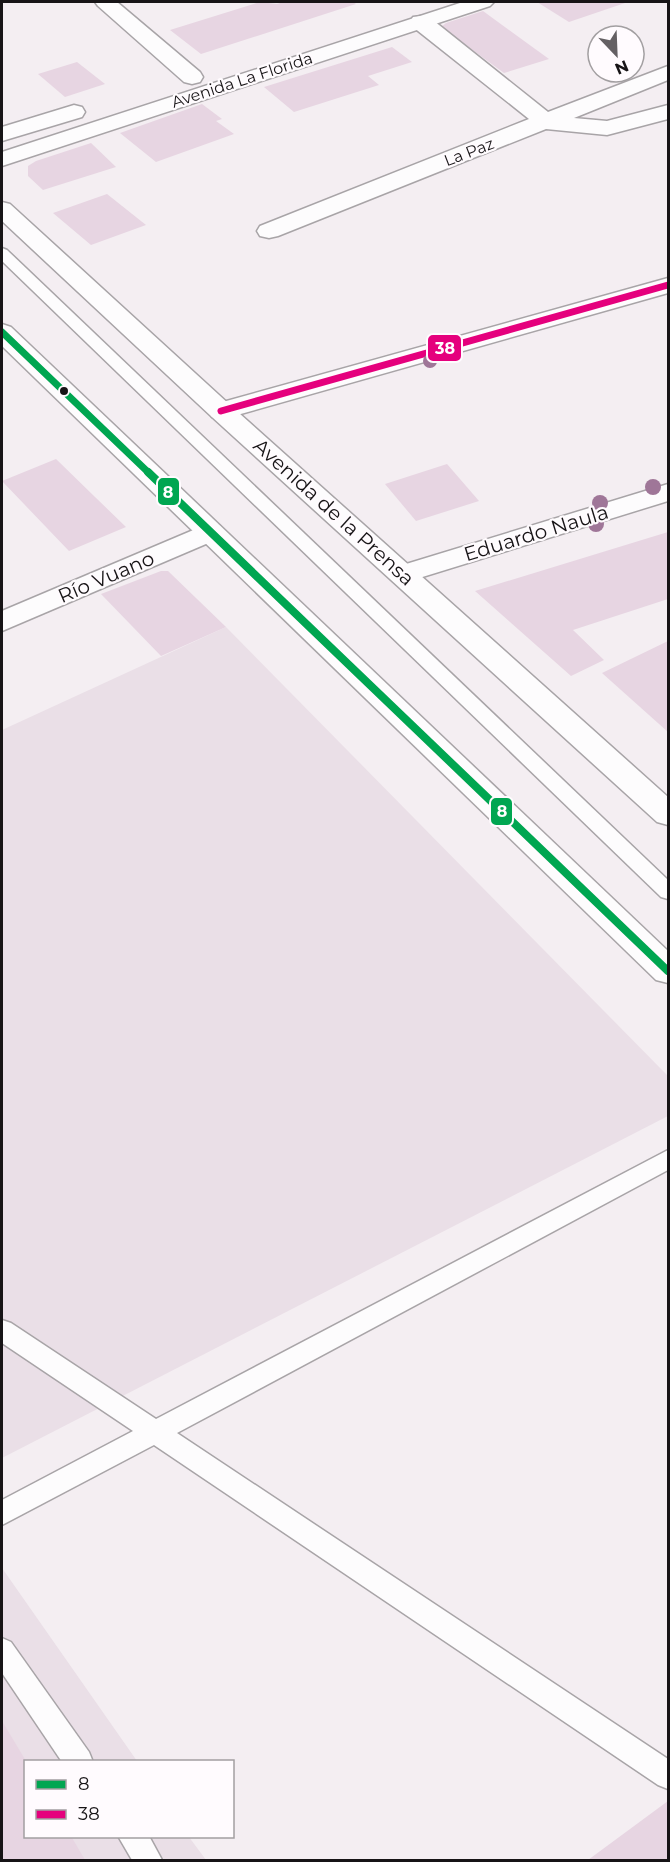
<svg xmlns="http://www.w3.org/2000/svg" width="670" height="1862" viewBox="0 0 670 1862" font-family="Montserrat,sans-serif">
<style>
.built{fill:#eadfe7}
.building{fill:#e7d5e2}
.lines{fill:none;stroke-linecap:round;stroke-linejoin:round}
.lane-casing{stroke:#a8a4a7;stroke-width:3}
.street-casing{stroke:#a8a4a7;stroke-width:3}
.secondary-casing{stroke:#a8a4a7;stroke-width:3}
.primary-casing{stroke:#a8a4a7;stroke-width:3}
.lane{fill:#fdfcfd;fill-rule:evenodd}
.street{fill:#fdfcfd;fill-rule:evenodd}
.secondary{fill:#fdfcfd;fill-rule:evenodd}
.primary{fill:#fdfcfd;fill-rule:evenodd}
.bus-1-far1-casing{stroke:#fffbfe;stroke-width:10}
.bus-1-casing{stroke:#fffbfe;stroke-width:13}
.bus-2-casing{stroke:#fffbfe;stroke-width:10}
.bus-1-far1{stroke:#00a651;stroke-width:7}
.bus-1{stroke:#00a651;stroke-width:8}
.bus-2{stroke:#e5007d;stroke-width:7}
.tree{fill:#9f7698}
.bus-dot{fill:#171416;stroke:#fffbfe;stroke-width:2}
.labels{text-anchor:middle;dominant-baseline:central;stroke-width:4.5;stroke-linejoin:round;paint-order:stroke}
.far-street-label{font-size:16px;fill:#171416;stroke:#fffbfe}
.street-label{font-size:20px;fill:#171416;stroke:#fffbfe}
.line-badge{stroke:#fffbfe;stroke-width:2}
.badge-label{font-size:16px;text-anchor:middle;font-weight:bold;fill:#fff}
</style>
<rect width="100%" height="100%" fill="#f4eef2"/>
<g class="built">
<polygon points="226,627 668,1076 668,1116 2,1458 2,730"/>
<polygon points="2,1568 137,1761 26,1762 26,1836 189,1837 206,1860 2,1860"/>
</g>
<g class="building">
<polygon points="260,2 277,4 283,2 353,2 356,4 201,54 170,30"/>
<polygon points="537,2 628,2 569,22"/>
<polygon points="483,11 549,59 504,73 441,27 446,23"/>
<polygon points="392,47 412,62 368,76 379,85 294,112 264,87"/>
<polygon points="77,62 105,84 65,97 38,74"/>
<polygon points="202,104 222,119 216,121 234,134 156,162 120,133"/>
<polygon points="91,143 116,167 43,190 28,176 28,166 36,161"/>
<polygon points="107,194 146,225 91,245 53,213"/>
<polygon points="56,459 95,497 126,527 69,551 2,481"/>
<polygon points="447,464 479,501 416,521 385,484"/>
<polygon points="668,532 668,599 573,630 604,660 571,676 475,591"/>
<polygon points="161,571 168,571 226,627 161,656 101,594"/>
<polygon points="668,641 668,732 602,673"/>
<polygon points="2,1721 26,1761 26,1836 71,1836 85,1860 2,1860"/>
<polygon points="668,1801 668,1860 588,1860"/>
</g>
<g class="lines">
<defs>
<g id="lane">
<polygon points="2,248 7,250 668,880 668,899 661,897 2,261"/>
<polygon points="668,1150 668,1170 177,1433 668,1759 668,1789 658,1785 154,1445 2,1525 2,1500 133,1431 2,1343 2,1320 11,1323 156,1419"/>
<polygon points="2,1638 11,1642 89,1752 93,1762 62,1762 2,1673"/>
<polygon points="118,1836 149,1836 162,1860 132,1860"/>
</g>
<g id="street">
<polygon points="95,2 117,2 200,72 203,77 200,82 192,84 184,82 98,6"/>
<polygon points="421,16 429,17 548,112 668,66 668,80 574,118 607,121 668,105 668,119 607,135 546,129 278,236 269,238 260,236 257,231 260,226 529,119 413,27 410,22 413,17"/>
<polygon points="668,278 668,293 230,417 221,419 212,417 208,411 212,405"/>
<polygon points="668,484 668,501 403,583 393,580 389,574 393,568"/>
<polygon points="210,523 220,526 224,532 220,538 2,631 2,611"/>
</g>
<g id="secondary">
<polygon points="463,2 494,2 490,6 2,166 2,152"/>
<polygon points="74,105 82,107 85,112 82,117 2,141 2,127"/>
</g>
<g id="primary">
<polygon points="2,202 10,204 230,405 668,797 668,825 657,822 212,417 2,221"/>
<polygon points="2,324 11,327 668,951 668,983 656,980 2,346"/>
</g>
</defs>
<use href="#lane" class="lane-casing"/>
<use href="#street" class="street-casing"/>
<use href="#secondary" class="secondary-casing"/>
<use href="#primary" class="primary-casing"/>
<use href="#lane" class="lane"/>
<use href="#street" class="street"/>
<use href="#secondary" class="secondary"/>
<use href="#primary" class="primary"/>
<defs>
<polyline id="bus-1-far1" points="2,332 150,474"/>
<polyline id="bus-1" points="148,472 668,971"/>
<polyline id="bus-2" points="221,411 668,285"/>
</defs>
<use href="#bus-1-far1" class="bus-1-far1-casing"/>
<use href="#bus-1" class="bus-1-casing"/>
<use href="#bus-2" class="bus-2-casing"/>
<use href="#bus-1-far1" class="bus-1-far1"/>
<use href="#bus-1" class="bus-1"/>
<use href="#bus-2" class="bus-2"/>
</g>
<g class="tree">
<circle cx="430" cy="361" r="7"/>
<circle cx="653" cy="487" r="8"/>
<circle cx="600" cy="503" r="8"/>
<circle cx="596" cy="524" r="8"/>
</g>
<circle class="bus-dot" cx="64" cy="391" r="5"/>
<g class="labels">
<g class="far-street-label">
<text transform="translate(242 80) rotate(-18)">Avenida La Florida</text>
<text transform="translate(469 152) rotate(-21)">La Paz</text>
</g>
<g class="street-label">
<text transform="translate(334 512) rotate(42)">Avenida de la Prensa</text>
<text transform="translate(536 533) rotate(-17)">Eduardo Naula</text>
<text transform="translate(106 577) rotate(-23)">Río Vuano</text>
</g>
</g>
<g class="line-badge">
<rect x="427" y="334" width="35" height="28" rx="6" fill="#e5007d"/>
<rect x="157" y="477" width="23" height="29" rx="6" fill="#00a651"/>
<rect x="490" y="797" width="23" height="29" rx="6" fill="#00a651"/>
</g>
<g class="badge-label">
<text x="445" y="354">38</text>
<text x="168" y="498">8</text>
<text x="502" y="817">8</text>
</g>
<rect width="670" height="1862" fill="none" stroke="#171416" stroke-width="6"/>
<rect x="24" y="1760" width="210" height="78" fill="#fffbfe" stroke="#a29fa1" stroke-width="1.5"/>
<rect x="36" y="1780" width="30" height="9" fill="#00a651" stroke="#a29fa1" stroke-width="1.5"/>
<text x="78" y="1790" font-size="18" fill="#171416">8</text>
<rect x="36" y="1810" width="30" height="9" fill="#e5007d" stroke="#a29fa1" stroke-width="1.5"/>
<text x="78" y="1820" font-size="18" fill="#171416">38</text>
<g transform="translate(616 54) rotate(157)"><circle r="28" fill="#fffbfe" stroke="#a29fa1" stroke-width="1.5"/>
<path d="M0-4.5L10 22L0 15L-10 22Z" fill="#646063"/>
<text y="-9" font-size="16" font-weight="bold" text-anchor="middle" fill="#171416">N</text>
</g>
</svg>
